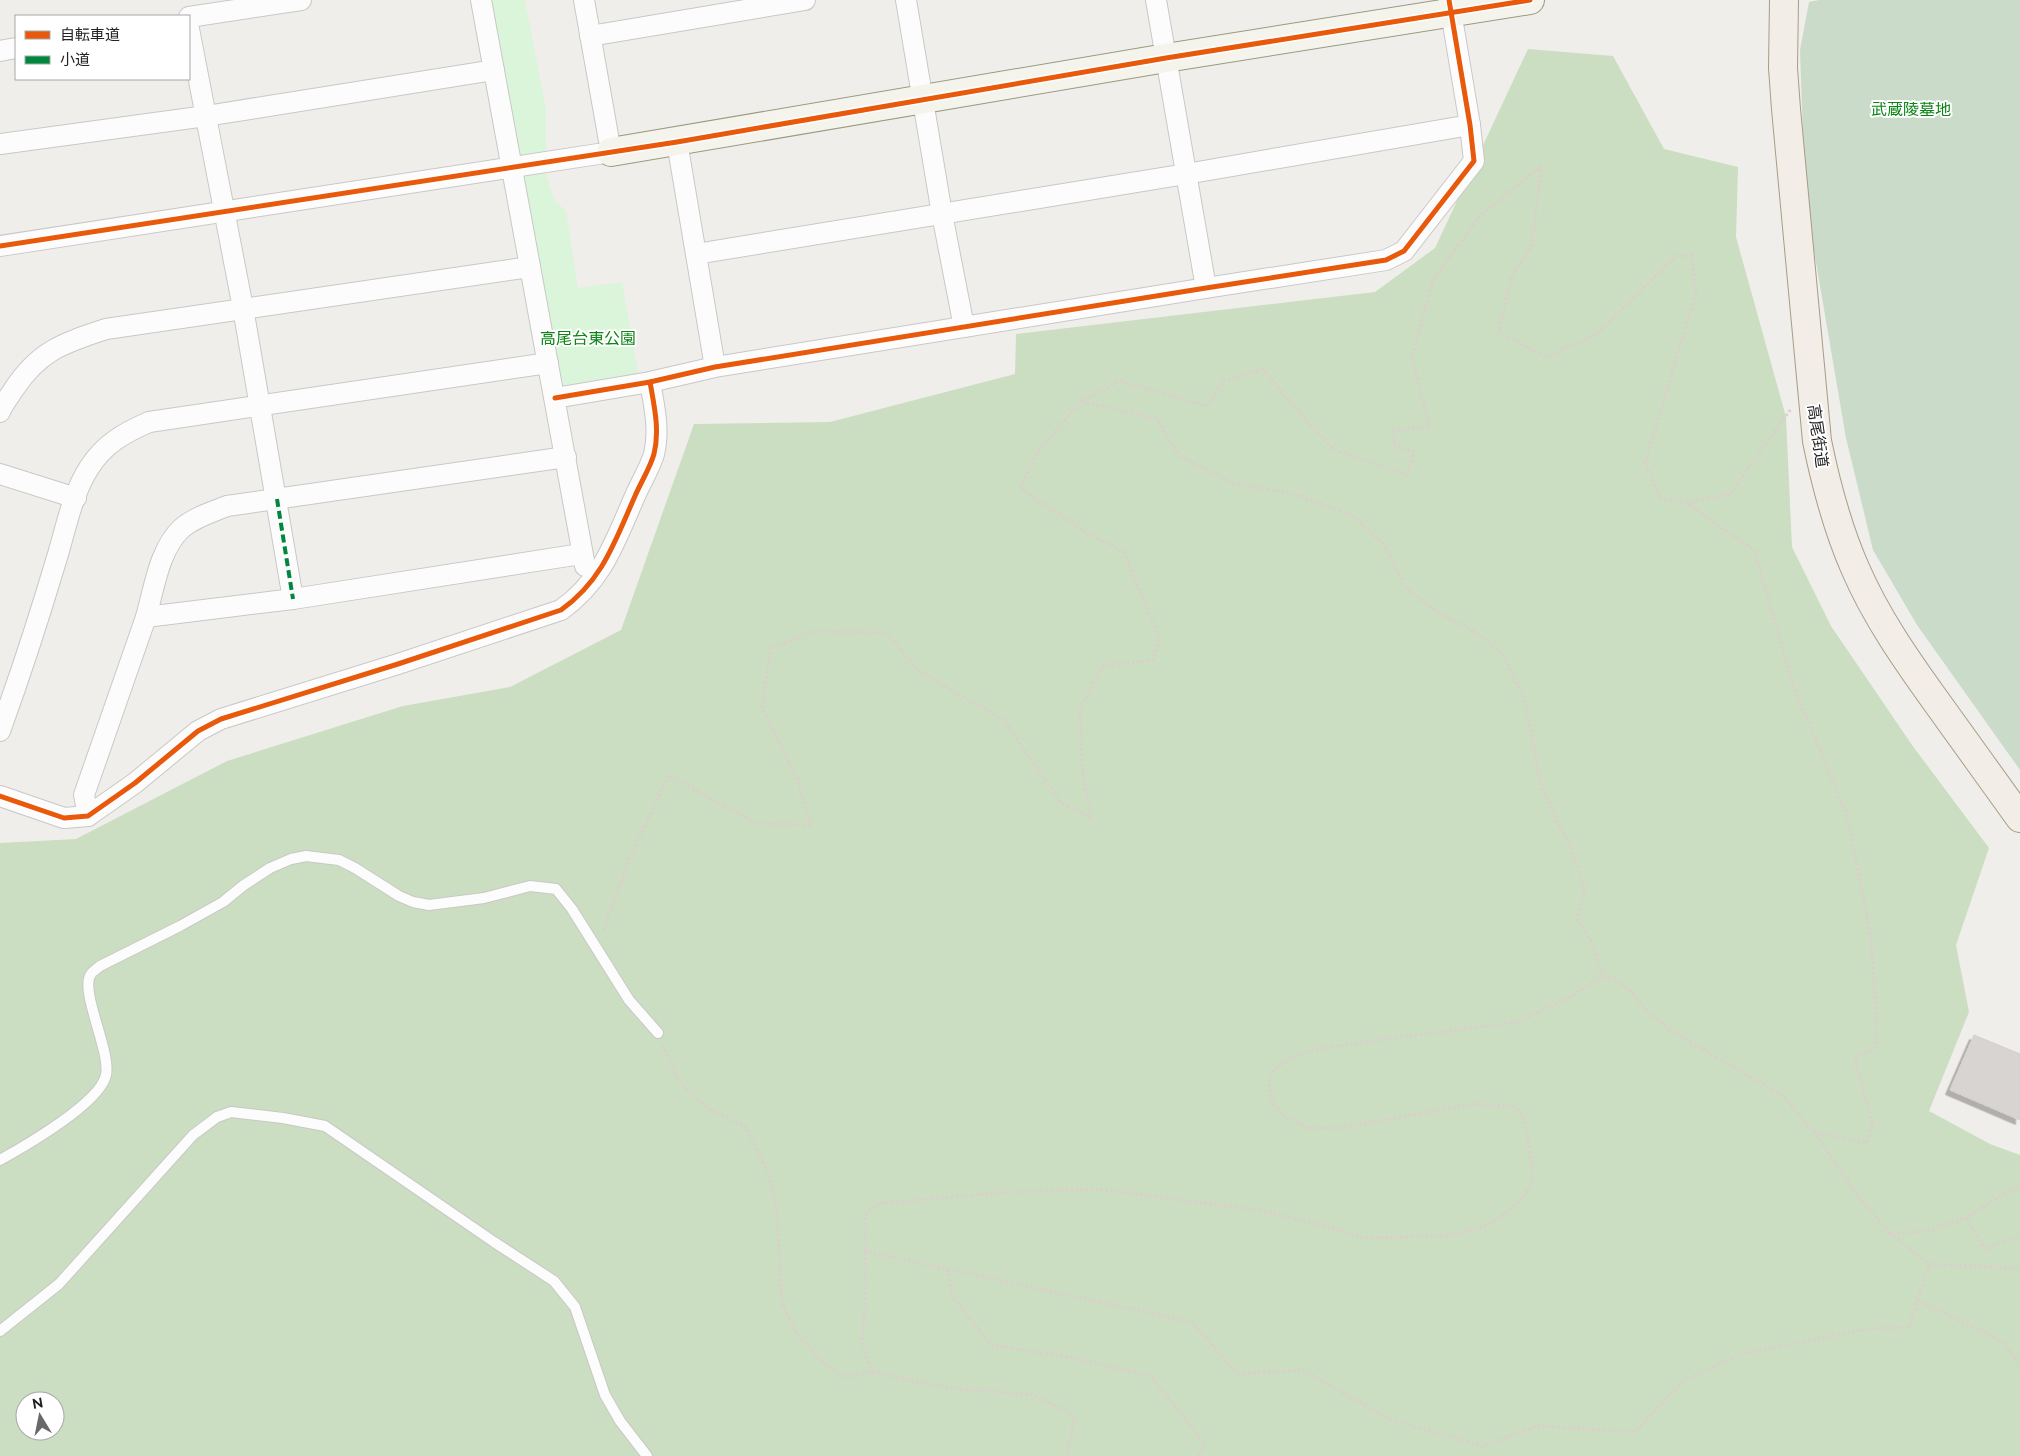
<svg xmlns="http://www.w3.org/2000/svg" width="2020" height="1456" viewBox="0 0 2020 1456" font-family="Raleway,'Noto Sans JP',sans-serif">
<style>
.forest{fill:#cbdec1;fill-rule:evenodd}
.cemetery{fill:#cadbca}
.park{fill:#daf5da}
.building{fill:#d7d4d2;stroke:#d3d0cc;filter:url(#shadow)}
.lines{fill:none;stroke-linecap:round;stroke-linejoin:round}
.lane-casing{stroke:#c9c8c7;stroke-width:12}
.street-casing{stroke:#c9c8c7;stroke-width:22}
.secondary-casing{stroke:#999a82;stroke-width:30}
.primary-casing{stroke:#a79c86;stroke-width:30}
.path{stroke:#dccecd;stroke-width:3;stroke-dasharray:2.5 2.5;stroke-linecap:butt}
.lane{stroke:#fdfcfc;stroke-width:10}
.street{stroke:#fdfcfc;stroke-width:20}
.secondary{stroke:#f4f4ed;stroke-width:28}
.primary{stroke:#f3ede7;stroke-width:28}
.quiet{stroke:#00873e;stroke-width:4;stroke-dasharray:8 4;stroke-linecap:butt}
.cycleway-casing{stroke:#fff;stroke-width:8}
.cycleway{stroke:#e8590c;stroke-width:5}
.labels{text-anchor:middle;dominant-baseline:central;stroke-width:4;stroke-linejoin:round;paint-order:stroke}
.park-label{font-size:16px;fill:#0c8416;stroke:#fff}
.street-label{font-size:16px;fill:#222;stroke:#fff}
</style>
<defs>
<filter id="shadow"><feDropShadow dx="-4.5" dy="4.5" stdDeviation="0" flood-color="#0004"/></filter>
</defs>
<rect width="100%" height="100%" fill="#f0eeeb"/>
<path class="forest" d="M1528,49L1613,56L1664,149L1738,167L1736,237L1786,417L1792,547L1831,626L1912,745L1989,848L1956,945L1969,1012L1929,1111L1990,1144L2020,1155V1456H0V843L76,839L227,761L403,706L510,687L621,630L694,424L830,422L1015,374L1016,334L1375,292L1435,248ZM25,1401H55V1431H25Z"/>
<polygon class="cemetery" points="1819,0 2020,0 2020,770 1917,625 1873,550 1846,438 1805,198 1800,50 1809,2"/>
<polygon class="park" points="481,0 525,0 546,110 546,162 543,163 554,200 566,211 578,288 622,282 640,383 555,398"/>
<polygon class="building" points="1974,1035 2020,1054 2020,1120 1950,1090"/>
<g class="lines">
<defs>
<g id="lane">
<path d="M0,1160C25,1146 100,1103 106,1075C111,1051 79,990 91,974C93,971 98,968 100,966L180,926L223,902L244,885L270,868L291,859L306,856L339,860L355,868L399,896L413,902L429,905L484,898L530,886L556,889L572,909L629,1000L658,1033"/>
<polyline points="0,1331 59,1284 193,1135 217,1117 231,1112 283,1118 325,1126 494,1242 554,1281 575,1307 605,1395 620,1421 647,1456"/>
</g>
<g id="street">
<polyline points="481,0 585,566"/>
<polyline points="906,0 942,214 964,327"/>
<polyline points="1156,0 1206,288"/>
<polyline points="189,17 301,0"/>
<polyline points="189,29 243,308 293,599"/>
<polyline points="590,36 805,0"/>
<polyline points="0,51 16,48"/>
<polyline points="677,142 715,367"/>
<polyline points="0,144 206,116 494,70"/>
<polyline points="0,246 611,152 584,0"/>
<polyline points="696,254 1186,174 1470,125"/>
<polyline points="555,398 650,382 715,367 1206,288 1386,260 1404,251 1474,161 1470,125 1449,0"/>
<path d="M0,412C3,404 9,397 14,389C40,350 64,343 106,329L530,267"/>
<polyline points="0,474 76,498"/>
<path d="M146,617C154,589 159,549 182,528C195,517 212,512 227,506L566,457"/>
<path d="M0,731C20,676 38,621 55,564C65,533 71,496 89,468C104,444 124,433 149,422L548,363"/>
<path d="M0,796L64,818L88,816L135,783L198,731L221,719L398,664L561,610C603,580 615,541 635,496C641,482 650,468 654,454C660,430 654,405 650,382"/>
<polyline points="88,816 84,795 146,617 293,599 581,554"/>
</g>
<polyline id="secondary" points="611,152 1166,58 1530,0"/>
<path id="primary" d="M1784,0L1783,68L1786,109L1817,441C1826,485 1837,527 1855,568C1876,617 1907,661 1938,704C1965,742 1993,780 2020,818"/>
</defs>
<use href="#lane" class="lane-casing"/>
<use href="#street" class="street-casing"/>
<use href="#secondary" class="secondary-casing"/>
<use href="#primary" class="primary-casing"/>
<g class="path">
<polyline points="1082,401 1157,419 1179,456 1233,483 1298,495 1352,515 1385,546 1404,586 1432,609 1474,631 1504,656 1525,701 1540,781 1556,819 1570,846 1585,890 1577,919 1591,941 1601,970 1606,977"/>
<polyline points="1687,503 1730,494 1791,409"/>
<polyline points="603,930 631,855 669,775 755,823 811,825 798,782 762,707 771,648 815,631 887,633 920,672 1004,720 1061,803 1091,818 1082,768 1080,709 1103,666 1153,660 1159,638 1124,552 1084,531 1020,488 1037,453 1081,401 1120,381 1207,406 1223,381 1263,369 1304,418 1333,449 1407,475 1414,452 1395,446 1393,431 1429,426 1412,357 1433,280 1480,216 1541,166 1532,245 1510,280 1499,332 1546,357 1597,334 1676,256 1692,255 1696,293 1645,463 1660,498 1687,503 1754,550 1794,688 1847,815 1871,938 1877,1027 1875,1048 1854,1058 1873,1123 1866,1143 1814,1132"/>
<polyline points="663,1045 679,1082 708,1109 745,1126 770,1177 777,1214 782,1303 797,1334 823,1363 846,1377 872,1372 862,1342 865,1311 865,1216 872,1207 882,1203 1011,1192 1095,1189 1257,1210 1318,1224 1365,1238 1443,1236 1474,1230 1491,1223 1510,1210 1524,1196 1531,1183 1532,1169 1529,1143 1524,1121 1519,1110 1512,1106 1473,1104 1340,1128 1308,1128 1282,1114 1273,1103 1269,1091 1270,1078 1274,1070 1289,1058 1313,1050 1361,1042 1517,1022 1568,998 1599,979 1606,977 1617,980 1629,990 1647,1011 1670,1030 1783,1096 1814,1132 1861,1200 1890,1233 1925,1232 1966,1218 2010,1190 2020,1186"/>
<polyline points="1966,1218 1985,1249 2020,1236"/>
<polyline points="1890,1233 1929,1264 2020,1268"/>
<polyline points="864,1251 1192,1322 1238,1374 1303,1370 1389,1419 1483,1446 1538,1426 1635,1432 1683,1381 1741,1354 1869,1329 1909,1327 1929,1264"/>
<polyline points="948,1269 952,1296 991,1345 1063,1356 1151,1376 1205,1444 1198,1456"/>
<polyline points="1917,1300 2001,1341 2020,1364"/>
<polyline points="872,1372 948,1388 1033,1395 1075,1416 1067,1456"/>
</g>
<use href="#lane" class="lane"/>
<use href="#street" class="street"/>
<use href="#secondary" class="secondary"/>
<use href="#primary" class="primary"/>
<polyline class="quiet" points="277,499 293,599"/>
<defs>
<g id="cycleway">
<polyline points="0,246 677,142 1166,58 1530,0"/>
<polyline points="555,398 650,382 715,367 1206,288 1386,260 1404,251 1474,161 1470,125 1449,0"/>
<path d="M0,796L64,818L88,816L135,783L198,731L221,719L398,664L561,610C603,580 615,541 635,496C641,482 650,468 654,454C660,430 654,405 650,382"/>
</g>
</defs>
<use href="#cycleway" class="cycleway-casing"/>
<use href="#cycleway" class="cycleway"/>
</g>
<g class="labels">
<g class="park-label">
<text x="1911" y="109">武蔵陵墓地</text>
<text x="588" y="338">高尾台東公園</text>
</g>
<g class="street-label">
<text transform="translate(1818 436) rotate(82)">高尾街道</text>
</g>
</g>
<rect x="15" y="15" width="175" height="65" fill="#ffffff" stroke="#a7a7a7"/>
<rect x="25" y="31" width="25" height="8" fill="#e8590c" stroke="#a7a7a7"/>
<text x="60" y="40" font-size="15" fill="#222222">自転車道</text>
<rect x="25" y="56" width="25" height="8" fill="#00873e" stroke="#a7a7a7"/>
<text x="60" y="65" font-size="15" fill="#222222">小道</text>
<g transform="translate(40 1416) rotate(350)"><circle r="24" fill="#ffffff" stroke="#a7a7a7"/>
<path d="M0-4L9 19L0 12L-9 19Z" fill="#6a6968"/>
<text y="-8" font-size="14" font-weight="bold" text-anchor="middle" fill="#222222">N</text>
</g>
</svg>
